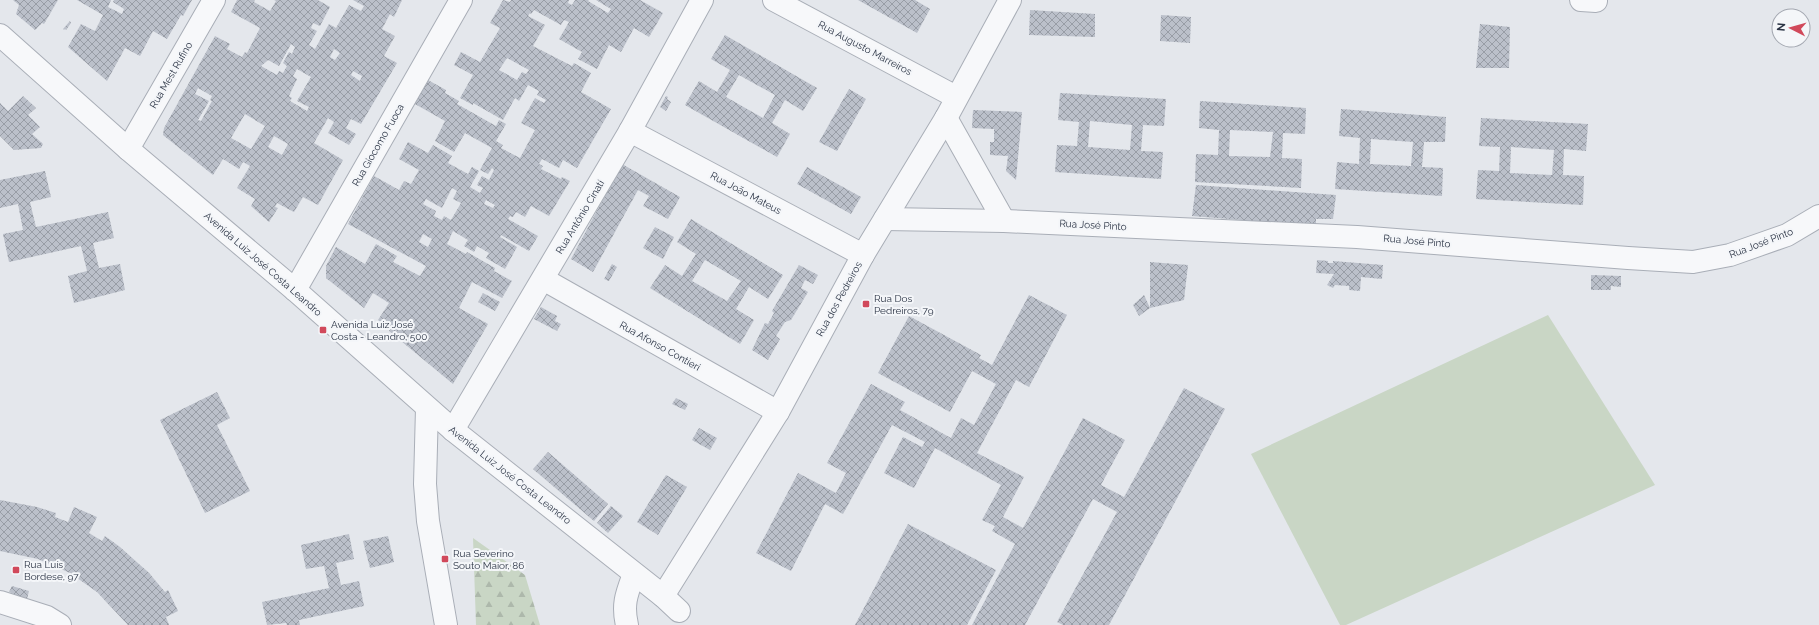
<svg xmlns="http://www.w3.org/2000/svg" width="1819" height="625" viewBox="0 0 1819 625" font-family="Raleway,sans-serif">
<style>
.forest{fill:url(#forest-firs)}
.pitch{fill:#c9d6c5}
.building{fill:url(#building-cross-hatch);fill-rule:evenodd}
.lines{fill:none;stroke-linecap:round;stroke-linejoin:round}
.minor-casing{stroke:#a9aeb7;stroke-width:24}
.minor{stroke:#f7f8fa;stroke-width:22}
.poi-dot{fill:#d1495b;stroke:#f4f6f9;stroke-width:1.5}
.labels{text-anchor:middle;dominant-baseline:central;stroke-width:4;stroke-linejoin:round;paint-order:stroke}
.street-label{font-size:10px;fill:#2b3445;stroke:#f4f6f9}
.poi-label{font-size:10px;fill:#2b3445;stroke:#f4f6f9;text-anchor:start}
</style>
<defs>
<pattern id="forest-firs" width="22" height="20" patternUnits="userSpaceOnUse"><rect width="22" height="20" fill="#c9d6c5"/><path d="M5 1l3.5 6h-7zM16 11l3.5 6h-7z" fill="#adb8ab"/></pattern>
<pattern id="building-cross-hatch" width="8" height="8" patternUnits="userSpaceOnUse"><rect width="8" height="8" fill="#bbc0ca"/><path d="M0 0l8 8M0 8l8-8" fill="none" stroke="#989da6"/></pattern>
</defs>
<rect width="100%" height="100%" fill="#e4e7ec"/>
<polygon class="forest" points="473,538 525,575 540,625 476,625"/>
<polygon class="pitch" points="1548,315 1655,485 1346,625 1340,625 1251,454"/>
<g class="building">
<polygon points="13,0 58,0 44,24 42,23 35,30 16,14 19,5"/>
<polygon points="77,0 111,0 108,7 122,14 124,9 113,2 114,0 192,0 183,16 181,15 167,39 153,31 140,56 125,48 107,81 68,47 81,24 95,31 103,15"/>
<path d="M237,0H255L254,2L270,11L276,1L274,0H318L330,7L320,26L313,23L311,28L317,31L309,45L315,49L329,24L336,28L349,5L361,11L364,6L353,0H402L394,17L390,14L382,29L395,36L384,56L397,63L361,124L351,119L346,128L356,134L349,145L328,133L334,122L328,118L314,143L343,160L318,205L303,197L294,212L277,203L275,207L278,208L269,222L251,206L255,199L237,188L250,166L243,162L239,169L223,159L213,175L163,135L164,128L215,36L230,44L227,49L242,57L245,52L247,53L260,28L231,12ZM291,44L295,47L292,54L289,52L283,63L287,66L283,73L279,71L277,75L261,66L268,60L279,66ZM334,49L340,53L335,60L330,57ZM297,69L311,77L297,101L309,107L307,111L290,101L292,98L289,96L297,79L293,76ZM353,71L362,76L360,81L351,75ZM198,88L212,96L210,100L212,101L201,121L198,120L209,101L195,94ZM245,114L265,126L251,149L231,138ZM274,136L288,144L282,155L268,147Z"/>
<path d="M503,0L510,2L511,0H569L568,3L572,5L575,0H589L588,1L608,13L611,9L596,0H640L663,13L649,37L634,28L621,52L609,45L597,69L578,59L582,52L559,39L569,22L564,20L561,25L534,10L531,14L530,13L528,16L545,25L533,46L572,66L574,63L591,73L581,92L611,109L577,168L563,160L559,168L542,159L539,164L543,166L541,169L561,179L562,177L570,181L549,216L531,206L525,217L516,212L513,217L510,216L508,219L538,236L529,251L501,235L500,237L517,247L505,269L486,258L489,253L477,246L474,252L464,246L468,240L453,231L447,244L466,254L467,252L495,268L494,271L512,281L502,298L472,282L459,308L488,324L453,384L389,331L390,329L378,320L389,303L373,293L364,308L326,278V266L336,247L365,264L376,244L397,256L393,262L420,276L426,266L348,224L374,176L399,190L404,181L411,184L419,170L399,159L408,142L428,153L433,145L452,156L448,163L468,174L472,167L479,171L470,187L480,193L483,188L477,185L482,176L489,180L494,170L492,168L488,174L480,170L492,148L465,133L454,152L435,141L445,121L415,104L428,80L446,90L445,93L459,101L457,104L496,126L499,120L506,124L496,141L503,145L501,148L520,158L535,130L521,123L535,98L544,103L546,100L537,95L539,91L528,85L519,101L515,98L503,120L473,103V105L460,98L473,75L454,65L461,52L480,62L500,28L490,23ZM507,58L529,70L526,74L522,72L517,80L499,70ZM452,188L457,191L453,199L461,203L451,220L444,216L442,220L434,216L436,211L423,204L426,199L442,208ZM486,200L495,205L493,208L484,204ZM423,234L432,239L428,247L419,242Z"/>
<polygon points="858,0 915,0 930,9 917,33"/>
<polygon points="1030,10 1095,14 1095,37 1029,35"/>
<polygon points="1161,15 1191,17 1190,43 1160,41"/>
<polygon points="70,21 71,23 66,30 65,29 64,30 63,29"/>
<polygon points="1480,24 1510,27 1509,68 1476,68"/>
<path d="M725,35L817,88L803,111L785,100L772,123L790,134L777,157L685,105L699,81L717,92L730,70L711,59ZM739,75L775,95L763,118L726,97Z"/>
<polygon points="849,89 866,99 837,151 819,142"/>
<path d="M1060,93L1166,99L1164,126L1143,125L1141,151L1163,152L1161,179L1055,172L1057,145L1077,146L1079,122L1058,120ZM1090,121L1132,125L1130,150L1088,147Z"/>
<polygon points="23,96 36,108 28,115 40,127 32,134 43,144 41,148 14,150 0,136 0,103 8,111"/>
<polygon points="666,96 668,97 667,99 671,102 666,111 660,107"/>
<path d="M1200,101L1306,108L1305,134L1283,133L1282,158L1302,159L1301,188L1195,182L1196,154L1218,155L1219,130L1199,128ZM1230,130L1273,132L1270,157L1229,156Z"/>
<path d="M1341,109L1446,117L1445,142H1424L1422,167L1443,168L1442,196L1335,189L1337,162L1359,164L1360,138L1339,136ZM1371,139L1413,142L1411,166L1370,164Z"/>
<polygon points="973,110 1022,112 1016,180 1006,171 1008,156 990,155 990,142 994,142 994,129 972,128"/>
<path d="M1481,118L1588,124L1586,151L1564,149L1563,175L1584,176L1583,205L1476,199L1478,170L1499,171L1500,147L1479,146ZM1511,147L1554,150L1552,175L1510,173Z"/>
<polygon points="622,164 680,197 668,219 643,206 649,196 638,190 593,272 571,259"/>
<polygon points="807,167 861,197 851,214 797,184"/>
<polygon points="45,171 51,197 30,202 36,227 108,212 114,238 93,243 99,268 120,264 125,290 74,303 68,276 87,271 81,246 9,262 3,234 23,230 18,204 0,208 0,180"/>
<polygon points="1196,185 1336,195 1333,219 1316,219 1316,226 1192,216"/>
<path d="M691,219L783,275L768,299L749,287L736,309L754,320L740,344L650,288L665,265L682,276L696,254L677,242ZM705,260L741,281L727,301L692,281Z"/>
<polygon points="655,227 674,237 663,259 643,248"/>
<polygon points="1317,260 1328,261 1328,263 1333,263 1333,261 1383,265 1382,279 1361,277 1360,291 1349,290 1349,286 1335,285 1333,288 1327,285 1334,274 1316,273"/>
<polygon points="1150,262 1188,265 1184,300 1150,308"/>
<polygon points="612,264 617,267 609,281 604,279"/>
<polygon points="799,265 818,275 813,284 805,280 801,288 808,292 791,320 785,322 776,336 780,339 768,360 752,350 765,323 768,324 774,313 772,311"/>
<polygon points="1591,275 1621,276 1621,287 1611,286 1611,290 1591,290"/>
<polygon points="483,293 500,302 495,311 478,302"/>
<polygon points="1029,295 1067,315 1029,387 1016,380 977,453 1024,477 1003,517 1023,528 1083,418 1125,440 1101,485 1124,497 1184,388 1225,409 1109,625 1063,625 1057,622 1117,512 1093,499 1025,625 972,625 1015,544 992,531 995,526 982,520 1001,485 935,448 914,488 884,473 903,437 922,447 925,442 892,425 843,514 825,504 791,571 756,553 798,473 836,493 846,473 827,463 871,384 905,402 900,410 951,438 961,418 974,425 996,384 972,371 950,412 878,373 909,316 981,355 979,358 992,365"/>
<polygon points="1144,295 1150,308 1139,316 1133,305"/>
<polygon points="541,307 557,316 555,321 561,324 557,331 534,319"/>
<polygon points="217,392 230,418 217,425 250,491 205,513 160,420"/>
<polygon points="676,398 688,404 685,410 672,404"/>
<polygon points="699,428 717,438 710,450 692,440"/>
<polygon points="548,452 608,504 594,521 533,469"/>
<polygon points="666,475 687,487 658,535 637,522"/>
<polygon points="0,500 37,507 56,513 55,517 68,522 74,507 97,517 89,533 102,541 105,536 120,547 149,573 165,592 168,590 178,611 166,617 169,625 128,625 97,592 70,573 38,559 0,551"/>
<polygon points="611,506 623,516 608,533 597,523"/>
<polygon points="908,524 996,570 967,625 855,625"/>
<polygon points="349,534 354,559 336,563 341,585 359,581 364,606 299,620 300,625 287,625 286,623 267,625 262,602 329,588 324,566 306,569 301,545"/>
<polygon points="388,536 394,562 370,568 363,541"/>
<polygon points="12,586 29,591 27,599 9,592"/>
</g>
<g class="lines">
<defs>
<g id="minor">
<polyline points="774,0 956,97"/>
<polyline points="1581,0 1596,1"/>
<polyline points="0,35 128,149 295,290 453,430 663,596 679,611"/>
<polyline points="946,118 1004,221"/>
<polyline points="630,131 863,255"/>
<polyline points="128,149 214,0"/>
<polyline points="885,219 1004,221 1357,237 1628,258 1693,262 1730,255 1787,235 1819,216"/>
<polyline points="543,279 778,412"/>
<polyline points="295,290 461,0"/>
<polyline points="427,408 425,484 428,521 446,625"/>
<polyline points="453,430 630,131 702,0"/>
<polyline points="663,596 778,412 863,255 946,118 1010,0"/>
<polyline points="0,602 47,617 60,625"/>
<path d="M627,625C622,604 627,593 634,574"/>
</g>
</defs>
<use href="#minor" class="minor-casing"/>
<use href="#minor" class="minor"/>
</g>
<g class="poi-dot">
<rect x="862" y="300" width="8" height="8" rx="2"/>
<rect x="319" y="326" width="8" height="8" rx="2"/>
<rect x="441" y="555" width="8" height="8" rx="2"/>
<rect x="12" y="566" width="8" height="8" rx="2"/>
</g>
<g class="labels">
<g class="street-label">
<text transform="translate(865 48) rotate(28)">Rua Augusto Marreiros</text>
<text transform="translate(171 75) rotate(-60)">Rua Mest Rufino</text>
<text transform="translate(378 145) rotate(-60)">Rua Giocomo Fuoca</text>
<text transform="translate(746 193) rotate(28)">Rua João Mateus</text>
<text transform="translate(580 217) rotate(-59)">Rua Antônio Cinati</text>
<text transform="translate(1093 225) rotate(3)">Rua José Pinto</text>
<text transform="translate(1417 241) rotate(5)">Rua José Pinto</text>
<text transform="translate(1761 243) rotate(-21)">Rua José Pinto</text>
<text transform="translate(263 264) rotate(41)">Avenida Luiz José Costa Leandro</text>
<text transform="translate(839 299) rotate(-61)">Rua dos Pedreiros</text>
<text transform="translate(660 346) rotate(29)">Rua Afonso Contieri</text>
<text transform="translate(510 475) rotate(38)">Avenida Luiz José Costa Leandro</text>
</g>
<g class="poi-label">
<text x="874" y="298">Rua Dos<tspan x="874" dy="12">Pedreiros, 79</tspan></text>
<text x="331" y="324">Avenida Luiz José<tspan x="331" dy="12">Costa - Leandro, 500</tspan></text>
<text x="453" y="553">Rua Severino<tspan x="453" dy="12">Souto Maior, 86</tspan></text>
<text x="24" y="564">Rua Luís<tspan x="24" dy="12">Bordese, 97</tspan></text>
</g>
</g>
<g transform="translate(1791 28) rotate(276)"><circle r="19" fill="#f4f6f9" stroke="#a4a8b1"/>
<path d="M0-3L7 15L0 10L-7 15Z" fill="#d1495b"/>
<text y="-6" font-size="11" font-weight="bold" text-anchor="middle" fill="#2b3445">N</text>
</g>
</svg>
